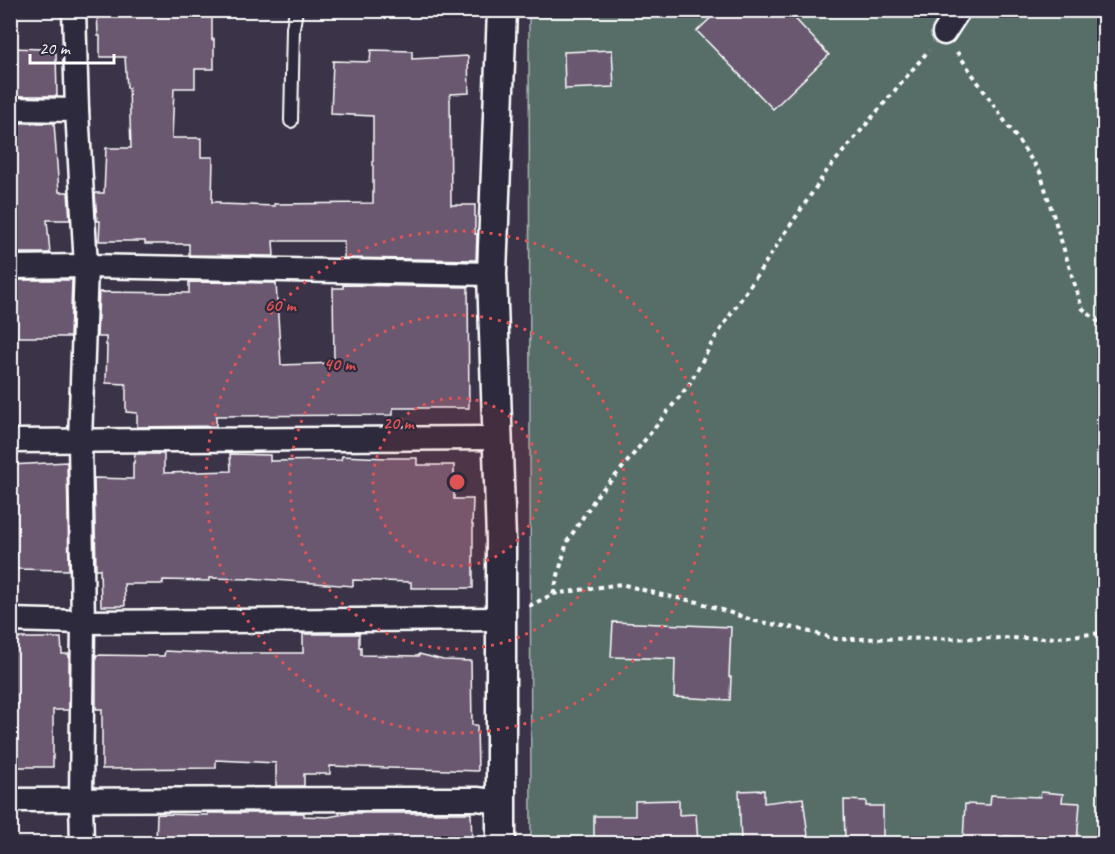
<svg xmlns="http://www.w3.org/2000/svg" width="1115" height="854" viewBox="0 0 1115 854" font-family="Caveat,sans-serif">
<style>
.green{fill:#576d68;stroke:#abb6b4;stroke-width:1.5}
.building{fill:#6a5871;stroke:#fff;stroke-width:1.5}
.lines{fill:none;stroke-linecap:round;stroke-linejoin:round}
.service-casing{stroke:#fff;stroke-width:16}
.minor-casing{stroke:#fff;stroke-width:27}
.tertiary-casing{stroke:#fff;stroke-width:33}
.path{stroke:#fff;stroke-width:4;stroke-dasharray:4.5 4.5;stroke-linecap:butt}
.service{stroke:#2f2a3d;stroke-width:12}
.minor{stroke:#2f2a3d;stroke-width:22}
.tertiary{stroke:#2f2a3d;stroke-width:28}
.ring{fill:none;stroke:#de5353;stroke-width:3;stroke-dasharray:3 6}
.centre{fill:#de5353;stroke:#2f2a3d;stroke-width:3}
.ring-label{font-size:18px;text-anchor:middle;font-weight:bold;fill:#de5353;stroke:#2f2a3d;stroke-width:4.5;stroke-linejoin:round;paint-order:stroke}
</style>
<rect width="100%" height="100%" fill="#3b3347"/>
<filter id="ink" filterUnits="userSpaceOnUse"><feTurbulence type="fractalNoise" baseFrequency=".0167" numOctaves="2"/><feDisplacementMap in="SourceGraphic" scale="12" xChannelSelector="R" yChannelSelector="G"/><feConvolveMatrix kernelMatrix="1 2 1 2 8 2 1 2 1" color-interpolation-filters="sRGB"/></filter>
<g filter="url(#ink)">
<polygon class="green" points="529,11 1104,11 1104,843 531,843"/>
<g class="building">
<polygon points="97,10 212,10 212,40 214,39 214,69 195,69 195,88 174,88 172,138 201,138 201,157 213,157 212,202 220,202 220,204 275,206 274,204 373,203 373,116 331,114 333,61 370,62 371,50 412,51 412,59 468,56 469,93 450,94 451,205 475,205 475,234 477,234 476,260 344,258 344,241 273,241 274,256 189,255 189,244 145,244 145,241 99,241 100,221 97,221 95,193 104,193 106,148 131,148 129,88 127,88 125,57 100,57 100,36 98,36"/>
<polygon points="719,10 787,10 829,55 773,109 697,31"/>
<polygon points="10,48 43,49 43,53 56,53 57,96 10,96"/>
<polygon points="612,50 614,87 565,89 564,52"/>
<polygon points="10,123 54,123 59,192 68,192 70,220 47,220 50,253 10,253"/>
<polygon points="15,280 72,280 70,337 15,337"/>
<polygon points="189,282 276,283 281,365 334,363 333,288 343,288 343,285 468,287 469,408 393,408 393,415 216,416 216,426 137,427 137,413 126,412 126,384 106,383 107,345 106,345 106,337 97,337 99,292 189,293"/>
<polygon points="135,454 164,454 164,473 231,471 230,454 270,455 270,461 341,460 342,456 387,458 417,458 417,465 454,465 454,499 473,499 472,525 473,525 473,588 411,588 411,582 353,580 353,586 249,578 249,579 209,578 209,581 163,580 163,584 124,584 125,606 101,606 100,569 96,569 94,478 133,479 133,463 134,463"/>
<polygon points="67,462 69,570 13,569 10,465"/>
<polygon points="613,622 731,627 729,677 731,677 730,700 674,697 675,659 611,657"/>
<polygon points="303,634 359,634 359,647 361,647 361,655 419,656 419,654 443,660 471,661 472,725 477,725 478,771 330,766 330,774 304,774 304,786 276,786 276,763 216,760 216,768 102,769 102,709 96,709 96,655 164,656 165,651 223,654 223,653 303,653"/>
<polygon points="10,638 61,638 62,654 69,654 69,710 53,710 53,767 10,767"/>
<polygon points="764,790 764,803 803,798 809,843 741,843 739,791"/>
<polygon points="1041,792 1063,794 1062,802 1080,803 1077,841 1005,836 1005,843 963,841 965,804 990,805 991,795 1040,797"/>
<polygon points="679,800 679,815 696,814 698,843 594,843 594,816 635,816 635,801"/>
<polygon points="844,800 866,801 866,806 883,806 883,843 845,843"/>
<polygon points="208,813 304,813 304,816 328,817 350,813 471,813 472,843 156,843 157,814 208,815"/>
</g>
<g class="lines">
<defs>
<polyline id="service" points="291,121 293,28 296,10"/>
<g id="minor">
<polyline points="74,10 77,110 86,266 80,441 83,622 81,799 82,844"/>
<polyline points="944,33 959,10"/>
<polyline points="10,109 77,110"/>
<polyline points="10,267 86,266 492,274"/>
<polyline points="10,441 497,438"/>
<polyline points="10,620 83,622 501,619"/>
<polyline points="10,800 391,799 477,799 501,802"/>
</g>
<polyline id="tertiary" points="501,844 501,540 492,274 502,10"/>
</defs>
<use href="#service" class="service-casing"/>
<use href="#minor" class="minor-casing"/>
<use href="#tertiary" class="tertiary-casing"/>
<g class="path">
<polyline points="957,52 1040,172 1082,308 1104,327"/>
<polyline points="553,594 567,542 598,494 619,472 689,385 713,341 826,172 929,50"/>
<polyline points="529,606 553,594 621,584 662,595 698,602 755,621 795,628 836,639 1046,638 1104,633"/>
</g>
<use href="#service" class="service"/>
<use href="#minor" class="minor"/>
<use href="#tertiary" class="tertiary"/>
</g>
</g>
<circle cx="457" cy="482" r="84" fill="#de5353" fill-opacity=".12"/>
<g class="ring">
<circle cx="457" cy="482" r="84"/>
<circle cx="457" cy="482" r="167"/>
<circle cx="457" cy="482" r="251"/>
</g>
<circle cx="457" cy="482" r="9" class="centre"/>
<g class="ring-label">
<text x="280" y="311">60 m</text>
<text x="339" y="370">40 m</text>
<text x="398" y="429">20 m</text>
</g>
<rect width="1115" height="854" fill="none" stroke="#2f2a3d" stroke-width="36"/>
<rect x="18" y="18" width="1079" height="818" fill="none" stroke="#fff" stroke-width="2" filter="url(#ink)"/>
<path d="M30 54v9h84v-9" fill="none" stroke="#ffffff" stroke-width="3"/>
<text x="39" y="54" font-size="18" fill="#ffffff" stroke="#2f2a3d" stroke-width="4.5" paint-order="stroke">20 m</text>
</svg>
